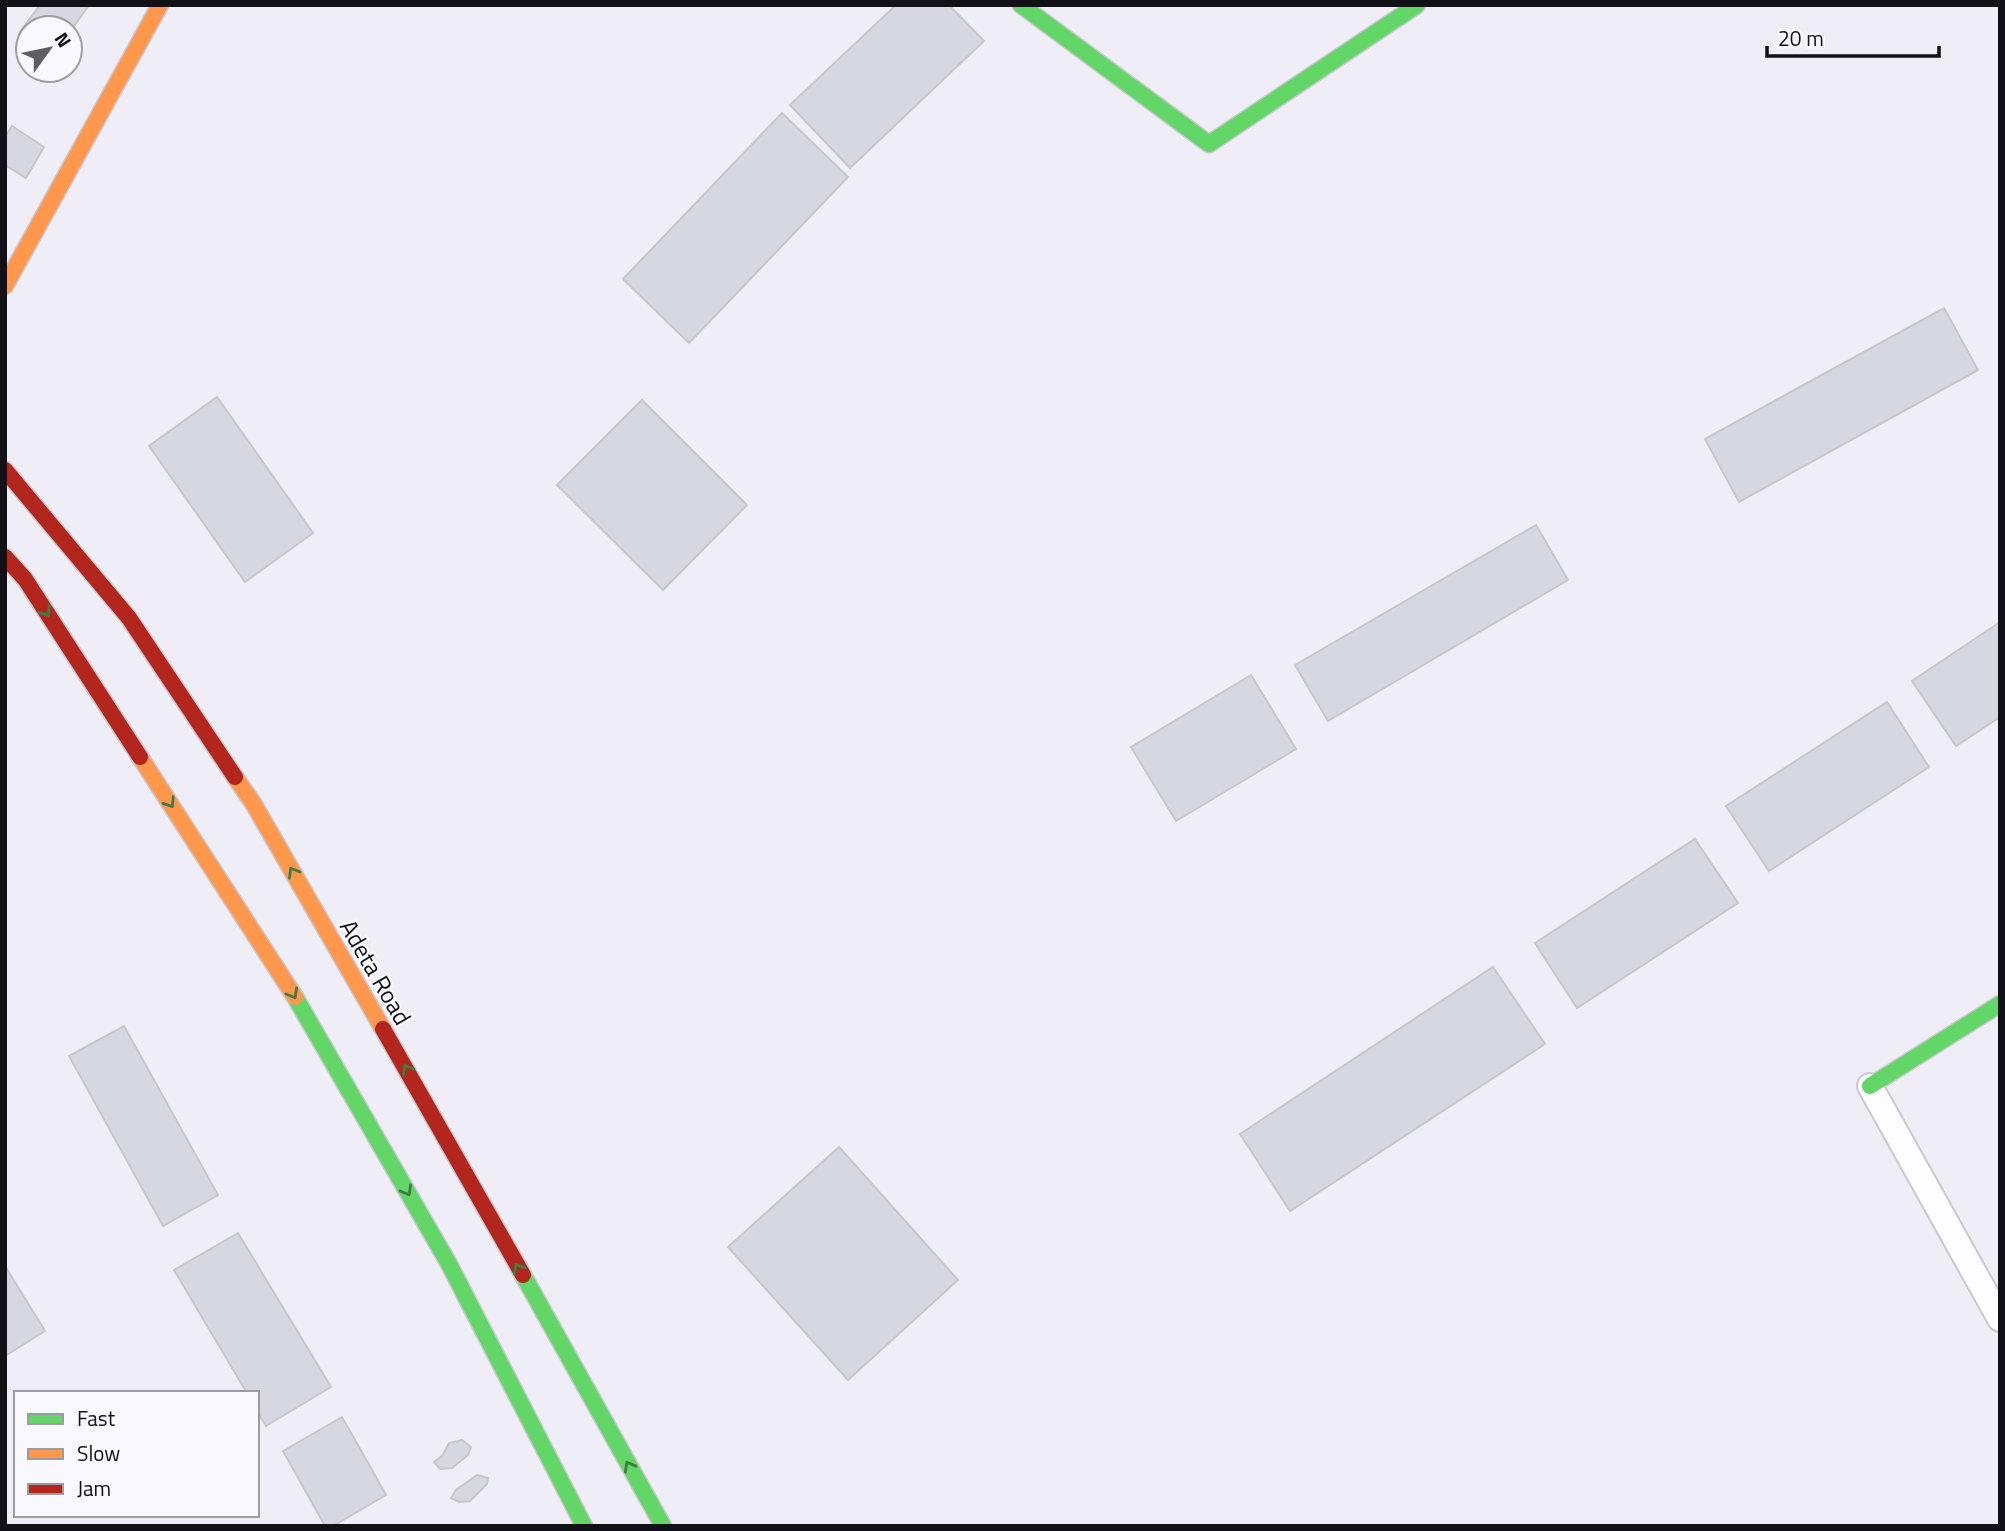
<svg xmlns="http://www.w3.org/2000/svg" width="2005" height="1531" viewBox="0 0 2005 1531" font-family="'Titillium Web',sans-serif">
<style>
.building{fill:#d6d7e1;stroke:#c6c7ce;stroke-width:2}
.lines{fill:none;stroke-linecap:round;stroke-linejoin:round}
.lane-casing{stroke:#cac8d0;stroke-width:28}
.fast-casing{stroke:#cac8d0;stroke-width:19}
.slow-casing{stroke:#cac8d0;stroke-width:19}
.jam-casing{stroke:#cac8d0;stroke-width:19}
.lane{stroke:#fdfcfe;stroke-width:24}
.fast{stroke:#63d668;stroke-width:16}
.slow{stroke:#ff974d;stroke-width:16}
.jam{stroke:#b3261e;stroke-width:16}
.oneway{stroke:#3f7d44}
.labels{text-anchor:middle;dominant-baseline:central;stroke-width:5;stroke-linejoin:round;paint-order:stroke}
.street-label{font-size:24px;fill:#121117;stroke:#f9f8ff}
</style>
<rect width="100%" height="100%" fill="#efedf6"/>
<g class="building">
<polygon points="40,5 89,5 70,32 70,28 28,28 28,37 20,32"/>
<polygon points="896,5 949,5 984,41 850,168 790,105"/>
<polygon points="782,113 848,177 689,343 623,279"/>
<polygon points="12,126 44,147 26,178 5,165 5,137"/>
<polygon points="1944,308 1978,370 1739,502 1705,439"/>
<polygon points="217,397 313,533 245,582 149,446"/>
<polygon points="642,400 747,505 663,590 557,485"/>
<polygon points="1536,525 1568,580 1328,721 1295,665"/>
<polygon points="2000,622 2000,717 1956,746 1912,681"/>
<polygon points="1251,675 1296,749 1176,821 1131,747"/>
<polygon points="1887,702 1929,767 1769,871 1726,806"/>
<polygon points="1695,839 1738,903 1577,1008 1535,943"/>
<polygon points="1493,967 1545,1044 1290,1211 1240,1134"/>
<polygon points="124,1026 218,1195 163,1226 69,1056"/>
<polygon points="839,1147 958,1280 848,1380 728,1247"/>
<polygon points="238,1233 331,1387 266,1426 257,1411 257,1393 247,1393 174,1270"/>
<polygon points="5,1266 45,1331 5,1356"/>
<polygon points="342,1417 386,1495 333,1526 325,1526 283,1451"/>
<polygon points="462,1440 471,1447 468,1455 452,1468 440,1469 434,1462 442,1456 449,1443"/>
<polygon points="477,1475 488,1478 487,1484 470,1501 459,1502 451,1498 456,1490"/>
</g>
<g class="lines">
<defs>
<polyline id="lane" points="1870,1086 2000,1319"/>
<g id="fast">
<polyline points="1021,5 1209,144 1417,5"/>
<polyline points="295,997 449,1264 584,1526"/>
<polyline points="1870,1086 2000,1004"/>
<polyline points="523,1275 663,1526"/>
</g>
<g id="slow">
<polyline points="5,286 160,5"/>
<polyline points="140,757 295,997"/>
<polyline points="235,777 253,803 383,1029"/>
</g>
<g id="jam">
<polyline points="5,470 129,618 235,777"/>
<polyline points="5,557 25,579 140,757"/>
<polyline points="383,1029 523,1275"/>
</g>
</defs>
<use href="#lane" class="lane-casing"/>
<use href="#fast" class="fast-casing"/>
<use href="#slow" class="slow-casing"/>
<use href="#jam" class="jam-casing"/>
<use href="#lane" class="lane"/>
<use href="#fast" class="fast"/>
<use href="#slow" class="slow"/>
<use href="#jam" class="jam"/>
</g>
<defs><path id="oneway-chevron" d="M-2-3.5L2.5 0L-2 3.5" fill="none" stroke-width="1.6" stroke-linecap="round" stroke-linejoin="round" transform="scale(1.75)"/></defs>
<g class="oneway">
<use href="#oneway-chevron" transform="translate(46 612) rotate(57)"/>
<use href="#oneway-chevron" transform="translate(170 803) rotate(57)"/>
<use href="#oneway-chevron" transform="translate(293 872) rotate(-120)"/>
<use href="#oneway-chevron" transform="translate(293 994) rotate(60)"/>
<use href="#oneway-chevron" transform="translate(407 1069) rotate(-120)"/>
<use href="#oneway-chevron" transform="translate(407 1191) rotate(60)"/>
<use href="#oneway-chevron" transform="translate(518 1268) rotate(-119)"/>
<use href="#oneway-chevron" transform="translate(629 1466) rotate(-119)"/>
</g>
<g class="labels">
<g class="street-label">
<text transform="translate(376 972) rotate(60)">Adeta Road</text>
</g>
</g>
<rect width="2005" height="1531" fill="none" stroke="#121117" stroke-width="14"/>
<rect x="14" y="1391" width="245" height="126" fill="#f9f8ff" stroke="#9d9ca2" stroke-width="2"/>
<rect x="28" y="1414" width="35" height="10" fill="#63d668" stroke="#9d9ca2" stroke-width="2"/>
<text x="77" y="1426" font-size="21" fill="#121117">Fast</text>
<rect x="28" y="1449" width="35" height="10" fill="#ff974d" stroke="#9d9ca2" stroke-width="2"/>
<text x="77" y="1461" font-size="21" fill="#121117">Slow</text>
<rect x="28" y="1484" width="35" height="10" fill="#b3261e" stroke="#9d9ca2" stroke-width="2"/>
<text x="77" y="1496" font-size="21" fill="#121117">Jam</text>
<g transform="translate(49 49) rotate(57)"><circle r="33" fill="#f9f8ff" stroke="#9d9ca2" stroke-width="2"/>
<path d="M0-5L12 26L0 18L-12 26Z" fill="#5f5e65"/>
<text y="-10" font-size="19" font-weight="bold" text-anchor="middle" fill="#121117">N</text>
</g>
<path d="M1767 46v10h172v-10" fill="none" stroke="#121117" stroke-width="3.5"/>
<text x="1778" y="46" font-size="21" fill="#121117" stroke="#f9f8ff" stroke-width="5" paint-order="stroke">20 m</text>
</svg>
